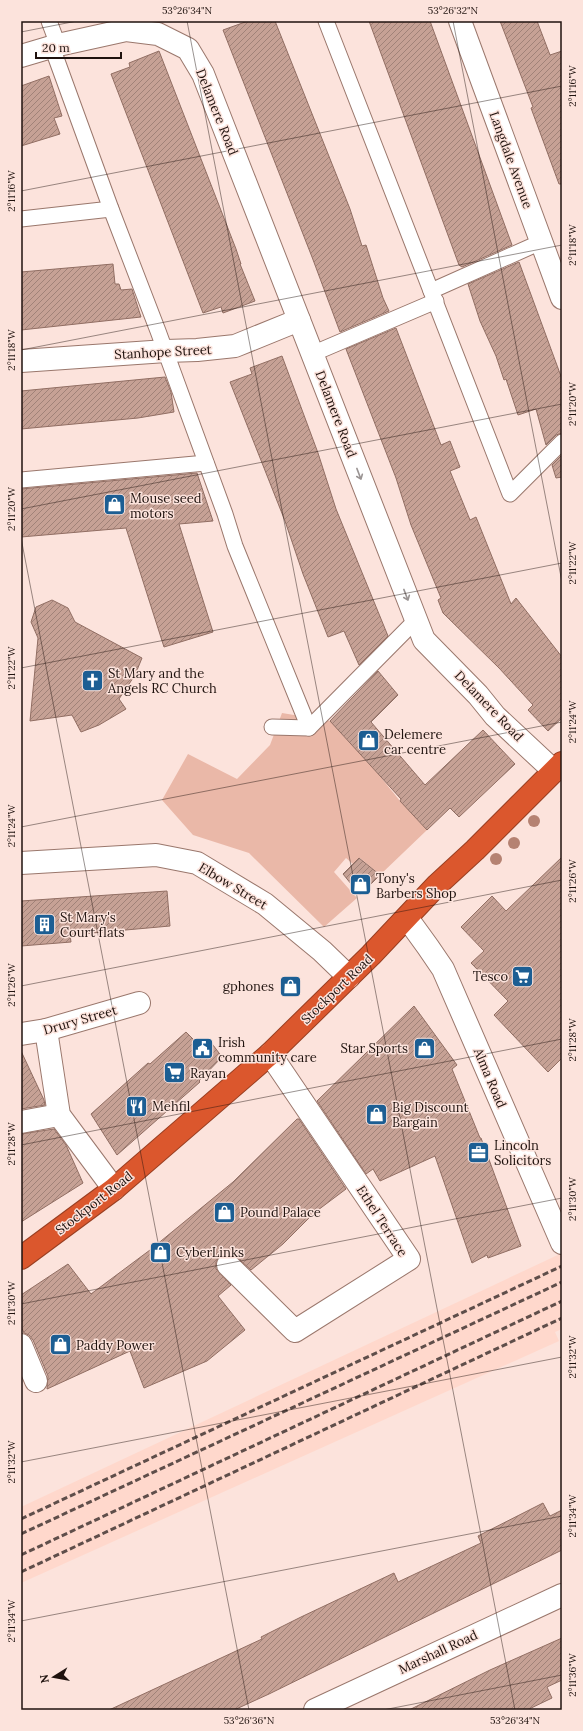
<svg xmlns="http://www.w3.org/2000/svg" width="583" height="1731" viewBox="0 0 583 1731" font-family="Lora,serif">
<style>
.built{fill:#ffd8cc}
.green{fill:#eab8a8}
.building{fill:url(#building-hatch);stroke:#916e63}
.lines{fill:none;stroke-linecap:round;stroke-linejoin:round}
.lane-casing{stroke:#9a776c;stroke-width:17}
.street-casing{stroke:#9a776c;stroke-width:24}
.highway-casing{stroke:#993f22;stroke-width:24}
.lane{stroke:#fff;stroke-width:15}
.street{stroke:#fff;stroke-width:22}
.highway{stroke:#db572d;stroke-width:22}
.rail{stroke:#5f4e4a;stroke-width:3;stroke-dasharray:6 3;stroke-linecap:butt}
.tree{fill:#b58272}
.oneway{stroke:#9a9493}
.ticks{fill:none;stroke:#1f120e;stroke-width:1;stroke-opacity:0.45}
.labels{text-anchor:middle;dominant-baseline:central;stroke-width:3;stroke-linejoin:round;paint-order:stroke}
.street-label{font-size:13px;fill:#1f120e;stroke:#fce3dc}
.poi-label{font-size:13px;fill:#1f120e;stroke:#fce3dc;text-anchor:start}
.neatline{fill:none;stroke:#1f120e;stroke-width:1.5}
.ticks-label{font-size:10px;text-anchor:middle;fill:#1f120e}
</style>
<defs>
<pattern id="building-hatch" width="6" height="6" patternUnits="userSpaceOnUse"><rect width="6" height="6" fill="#c6a195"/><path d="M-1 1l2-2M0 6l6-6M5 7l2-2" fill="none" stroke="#a08278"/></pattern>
</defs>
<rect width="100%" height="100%" fill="#fce3dc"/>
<polygon class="built" points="562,1253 562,1329 555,1332 559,1341 21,1583 21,1507"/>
<polygon class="green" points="282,713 330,721 379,775 400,801 427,830 380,875 360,858 353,864 346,858 334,872 357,898 324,927 249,853 193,835 162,800 188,754 237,779 270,745"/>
<g class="building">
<polygon points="248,21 275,21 350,209 362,246 366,245 383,298 389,311 340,332 312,257 223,30"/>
<polygon points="369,21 430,21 512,245 462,267 459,265"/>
<polygon points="500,21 537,21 550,55 562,51 562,184 559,184 531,108 533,107"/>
<polygon points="159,51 236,249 241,264 240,264 255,301 223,313 221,307 203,313 111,74 130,67 129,63"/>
<polygon points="49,76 62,116 54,118 60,134 21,146 21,86"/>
<polygon points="519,262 562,379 562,433 556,435 546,445 536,409 518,415 506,379 504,380 496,356 480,321 468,284"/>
<polygon points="113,264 115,284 119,284 121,290 132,289 141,317 21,330 21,272"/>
<polygon points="396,328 441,445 450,441 460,467 450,471 470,520 476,517 511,604 516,598 562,657 562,718 548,731 528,710 533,705 499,668 443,613 438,600 441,598 411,525 396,478 346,349"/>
<polygon points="282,356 318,453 336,509 388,636 359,665 344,631 328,637 303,574 285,521 230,382 252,374 250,368"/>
<polygon points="165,377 171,392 174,412 138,418 21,429 21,391"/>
<polygon points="562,455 562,477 556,478 552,465"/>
<polygon points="197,473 213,521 179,524 213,632 164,647 126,528 21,537 21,489"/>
<polygon points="52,600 68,608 75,622 142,658 135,675 119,699 126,709 99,725 81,732 72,715 30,721 38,638 31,622 36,607"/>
<polygon points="378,671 398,695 371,722 425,785 483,730 515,764 459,817 450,808 427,830 400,801 401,799 330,721"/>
<polygon points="562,857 562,1058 548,1072 494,1015 508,1001 471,963 484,951 461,927 492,896 506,911"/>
<polygon points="359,858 380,875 360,895 343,874"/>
<polygon points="167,891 170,926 70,935 71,942 21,946 21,901"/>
<polygon points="414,1006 457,1065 452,1069 480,1138 481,1138 521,1246 488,1258 487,1255 472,1263 435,1156 380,1181 373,1169 366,1174 317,1101"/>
<polygon points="186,1032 196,1042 210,1041 222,1057 199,1081 200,1082 117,1155 91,1114 148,1063 150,1064"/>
<polygon points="21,1051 44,1100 45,1105 21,1109"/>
<polygon points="297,1119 299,1119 346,1189 314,1213 283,1244 251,1270 232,1253 224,1253 219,1257 216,1262 216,1269 231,1285 218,1296 245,1330 207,1361 144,1388 130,1351 47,1389 48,1376 33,1340 29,1335 24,1333 21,1326 21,1295 68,1264 91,1294 150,1250 233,1182"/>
<polygon points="54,1129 66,1145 83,1183 21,1222 21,1134"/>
<polygon points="543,1503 550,1516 562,1510 562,1550 269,1694 234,1710 109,1710 262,1639 261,1637 301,1617 394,1573 398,1582 481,1543 478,1536"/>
<polygon points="562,1638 562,1680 547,1687 552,1698 527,1710 409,1710 490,1670"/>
</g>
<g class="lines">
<defs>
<g id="lane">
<polyline points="49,21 58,45"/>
<polyline points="326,21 510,494 562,442"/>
<polyline points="52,47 111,209 158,331 225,514 235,546 309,728"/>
<polyline points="21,219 111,209"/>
<polyline points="431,291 541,242"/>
<polyline points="312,354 436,301"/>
<polyline points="21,480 206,463"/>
<polyline points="272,727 309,728 416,620"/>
</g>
<g id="street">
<polyline points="460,21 562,298"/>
<polyline points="21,56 58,45 126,30 158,34 188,49 203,74 424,640 478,695 495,716 554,771"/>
<polyline points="21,361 166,351 197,350 235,346 299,320"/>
<polyline points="21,863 156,855 197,863 265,904 322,951 349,977"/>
<polyline points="407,918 428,947 443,969 562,1243"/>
<polyline points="46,1030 59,1115 114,1189"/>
<polyline points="21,1034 46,1030 139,1003"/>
<polyline points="21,1122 59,1115"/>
<polyline points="228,1265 295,1331 409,1259 270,1054"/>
<polyline points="21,1345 36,1381"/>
<polyline points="315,1710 562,1595"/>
</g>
<polyline id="highway" points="21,1258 114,1189 270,1054 371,955 437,885 475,850 562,763"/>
</defs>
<use href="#lane" class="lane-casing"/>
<use href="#street" class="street-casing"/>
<use href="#highway" class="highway-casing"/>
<use href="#lane" class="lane"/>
<use href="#street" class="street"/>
<use href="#highway" class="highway"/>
<g class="rail">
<polyline points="21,1519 562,1266"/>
<polyline points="21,1534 562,1282"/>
<polyline points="21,1555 562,1301"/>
<polyline points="21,1572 562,1318"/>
</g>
</g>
<g class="tree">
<circle cx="534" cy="821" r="6"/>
<circle cx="514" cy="843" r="6"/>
<circle cx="496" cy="859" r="6"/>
</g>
<defs><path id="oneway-shaft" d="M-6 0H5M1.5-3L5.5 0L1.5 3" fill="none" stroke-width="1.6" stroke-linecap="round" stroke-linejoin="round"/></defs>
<g class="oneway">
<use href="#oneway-shaft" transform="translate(359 474) rotate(69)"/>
<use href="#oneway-shaft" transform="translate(406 595) rotate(69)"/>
</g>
<path class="ticks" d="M187,21L515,1710M453,21L562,582M21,32L77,21M21,191L562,86M21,350L562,245M21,509L562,404M21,538L249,1710M21,668L562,563M21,827L562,722M21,986L562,880M21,1145L562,1039M21,1304L562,1198M21,1462L562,1357M21,1621L562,1516M383,1710L562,1675"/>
<defs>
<symbol id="shop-square" viewBox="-11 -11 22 22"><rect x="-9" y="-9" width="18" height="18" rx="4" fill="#1c5e93" stroke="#fce3dc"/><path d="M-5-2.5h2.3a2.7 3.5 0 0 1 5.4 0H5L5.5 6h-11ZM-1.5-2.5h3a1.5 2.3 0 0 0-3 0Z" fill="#fff"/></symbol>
<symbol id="church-square" viewBox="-11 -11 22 22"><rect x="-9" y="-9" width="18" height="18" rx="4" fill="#1c5e93" stroke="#fce3dc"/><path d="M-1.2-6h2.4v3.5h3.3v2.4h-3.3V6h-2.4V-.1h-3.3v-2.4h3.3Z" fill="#fff"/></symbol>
<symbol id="building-square" viewBox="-11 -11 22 22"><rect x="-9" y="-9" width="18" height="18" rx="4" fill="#1c5e93" stroke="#fce3dc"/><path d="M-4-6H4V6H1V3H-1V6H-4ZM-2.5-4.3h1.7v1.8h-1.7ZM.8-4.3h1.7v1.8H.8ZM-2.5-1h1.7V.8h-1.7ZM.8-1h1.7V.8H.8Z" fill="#fff"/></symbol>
<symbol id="supermarket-square" viewBox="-11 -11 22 22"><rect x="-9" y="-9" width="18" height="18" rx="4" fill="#1c5e93" stroke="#fce3dc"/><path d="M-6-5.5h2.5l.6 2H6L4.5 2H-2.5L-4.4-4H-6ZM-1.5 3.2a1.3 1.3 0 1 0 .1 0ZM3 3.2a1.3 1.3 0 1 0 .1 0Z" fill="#fff"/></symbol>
<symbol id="civic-square" viewBox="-11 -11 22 22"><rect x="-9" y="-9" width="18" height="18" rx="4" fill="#1c5e93" stroke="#fce3dc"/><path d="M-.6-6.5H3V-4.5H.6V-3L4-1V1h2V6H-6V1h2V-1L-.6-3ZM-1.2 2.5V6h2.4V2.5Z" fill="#fff"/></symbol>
<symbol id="restaurant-square" viewBox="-11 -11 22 22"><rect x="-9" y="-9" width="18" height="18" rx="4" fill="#1c5e93" stroke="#fce3dc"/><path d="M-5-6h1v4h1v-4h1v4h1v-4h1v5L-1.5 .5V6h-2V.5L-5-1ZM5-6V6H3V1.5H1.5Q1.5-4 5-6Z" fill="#fff"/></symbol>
<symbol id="office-square" viewBox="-11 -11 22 22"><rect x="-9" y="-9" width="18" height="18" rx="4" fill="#1c5e93" stroke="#fce3dc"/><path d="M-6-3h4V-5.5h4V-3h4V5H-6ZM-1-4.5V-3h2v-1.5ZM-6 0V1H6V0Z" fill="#fff"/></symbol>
</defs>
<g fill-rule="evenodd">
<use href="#shop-square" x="102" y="492" width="25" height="25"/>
<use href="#church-square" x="80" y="668" width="25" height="25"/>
<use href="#shop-square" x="356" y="728" width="25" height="25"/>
<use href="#shop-square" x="348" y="872" width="25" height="25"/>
<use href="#building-square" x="32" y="912" width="25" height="25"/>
<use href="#supermarket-square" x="510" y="964" width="25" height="25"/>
<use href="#shop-square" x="278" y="974" width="25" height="25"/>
<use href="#shop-square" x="412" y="1036" width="25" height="25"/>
<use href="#civic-square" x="190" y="1036" width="25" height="25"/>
<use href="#supermarket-square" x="162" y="1060" width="25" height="25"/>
<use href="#restaurant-square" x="124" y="1094" width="25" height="25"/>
<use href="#shop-square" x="364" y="1102" width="25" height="25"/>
<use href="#office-square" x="466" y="1140" width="25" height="25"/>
<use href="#shop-square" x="212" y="1200" width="25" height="25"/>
<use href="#shop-square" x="148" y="1240" width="25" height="25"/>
<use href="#shop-square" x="48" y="1332" width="25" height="25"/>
</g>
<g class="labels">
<g class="street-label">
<text transform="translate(217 112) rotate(68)">Delamere Road</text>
<text transform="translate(511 160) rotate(70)">Langdale Avenue</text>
<text transform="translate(163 352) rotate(-3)">Stanhope Street</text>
<text transform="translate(336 414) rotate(69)">Delamere Road</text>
<text transform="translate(489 706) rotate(46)">Delamere Road</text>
<text transform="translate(233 886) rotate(31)">Elbow Street</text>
<text transform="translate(337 989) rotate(-44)">Stockport Road</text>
<text transform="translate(80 1020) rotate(-16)">Drury Street</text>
<text transform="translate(490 1078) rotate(67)">Alma Road</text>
<text transform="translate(94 1203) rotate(-38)">Stockport Road</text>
<text transform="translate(382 1221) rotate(57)">Ethel Terrace</text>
<text transform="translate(438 1652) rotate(-25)">Marshall Road</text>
</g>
<g class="poi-label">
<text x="130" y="498">Mouse seed<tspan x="130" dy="15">motors</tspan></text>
<text x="108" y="673">St Mary and the<tspan x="108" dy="15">Angels RC Church</tspan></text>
<text x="384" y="734">Delemere<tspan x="384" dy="15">car centre</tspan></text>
<text x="376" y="878">Tony's<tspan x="376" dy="15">Barbers Shop</tspan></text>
<text x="60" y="917">St Mary's<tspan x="60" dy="15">Court flats</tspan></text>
<text x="508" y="976" text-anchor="end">Tesco</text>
<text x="274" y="986" text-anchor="end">gphones</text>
<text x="218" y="1042">Irish<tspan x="218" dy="15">community care</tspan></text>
<text x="408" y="1048" text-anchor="end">Star Sports</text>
<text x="190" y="1073">Rayan</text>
<text x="152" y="1106">Mehfil</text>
<text x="392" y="1107">Big Discount<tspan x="392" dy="15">Bargain</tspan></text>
<text x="494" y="1145">Lincoln<tspan x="494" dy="15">Solicitors</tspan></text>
<text x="240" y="1212">Pound Palace</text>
<text x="176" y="1252">CyberLinks</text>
<text x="76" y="1345">Paddy Power</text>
</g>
</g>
<rect width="583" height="1731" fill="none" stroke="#fce3dc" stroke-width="44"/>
<g transform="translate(54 1677) rotate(259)" stroke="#fce3dc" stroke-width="3" paint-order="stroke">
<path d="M0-3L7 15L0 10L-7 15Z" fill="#1f120e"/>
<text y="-6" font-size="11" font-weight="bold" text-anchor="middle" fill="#1f120e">N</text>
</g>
<path d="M36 52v6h85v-6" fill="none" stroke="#1f120e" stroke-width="2"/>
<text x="42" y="52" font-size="12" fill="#1f120e" stroke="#fce3dc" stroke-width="3" paint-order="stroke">20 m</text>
<rect x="22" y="22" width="539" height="1687" class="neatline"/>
<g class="ticks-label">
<text x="187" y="14">53°26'34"N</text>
<text x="453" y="14">53°26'32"N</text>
<text transform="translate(572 86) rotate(-90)" y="4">2°11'16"W</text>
<text transform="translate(11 191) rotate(-90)" y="4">2°11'16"W</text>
<text transform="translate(572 245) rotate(-90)" y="4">2°11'18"W</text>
<text transform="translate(11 350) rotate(-90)" y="4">2°11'18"W</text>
<text transform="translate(572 404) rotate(-90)" y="4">2°11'20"W</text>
<text transform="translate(11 509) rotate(-90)" y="4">2°11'20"W</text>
<text transform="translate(572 563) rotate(-90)" y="4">2°11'22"W</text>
<text transform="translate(11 668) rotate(-90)" y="4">2°11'22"W</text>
<text transform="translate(572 722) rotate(-90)" y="4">2°11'24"W</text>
<text transform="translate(11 826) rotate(-90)" y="4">2°11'24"W</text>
<text transform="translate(572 881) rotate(-90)" y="4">2°11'26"W</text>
<text transform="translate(11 985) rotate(-90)" y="4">2°11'26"W</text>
<text transform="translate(572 1040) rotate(-90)" y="4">2°11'28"W</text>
<text transform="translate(11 1144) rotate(-90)" y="4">2°11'28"W</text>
<text transform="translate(572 1199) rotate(-90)" y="4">2°11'30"W</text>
<text transform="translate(11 1303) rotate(-90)" y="4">2°11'30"W</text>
<text transform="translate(572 1357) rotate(-90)" y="4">2°11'32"W</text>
<text transform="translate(11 1462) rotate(-90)" y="4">2°11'32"W</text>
<text transform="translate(572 1516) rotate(-90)" y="4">2°11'34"W</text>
<text transform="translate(11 1621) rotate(-90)" y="4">2°11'34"W</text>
<text transform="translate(572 1675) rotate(-90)" y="4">2°11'36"W</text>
<text x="249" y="1724">53°26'36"N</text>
<text x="515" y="1724">53°26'34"N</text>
</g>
</svg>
